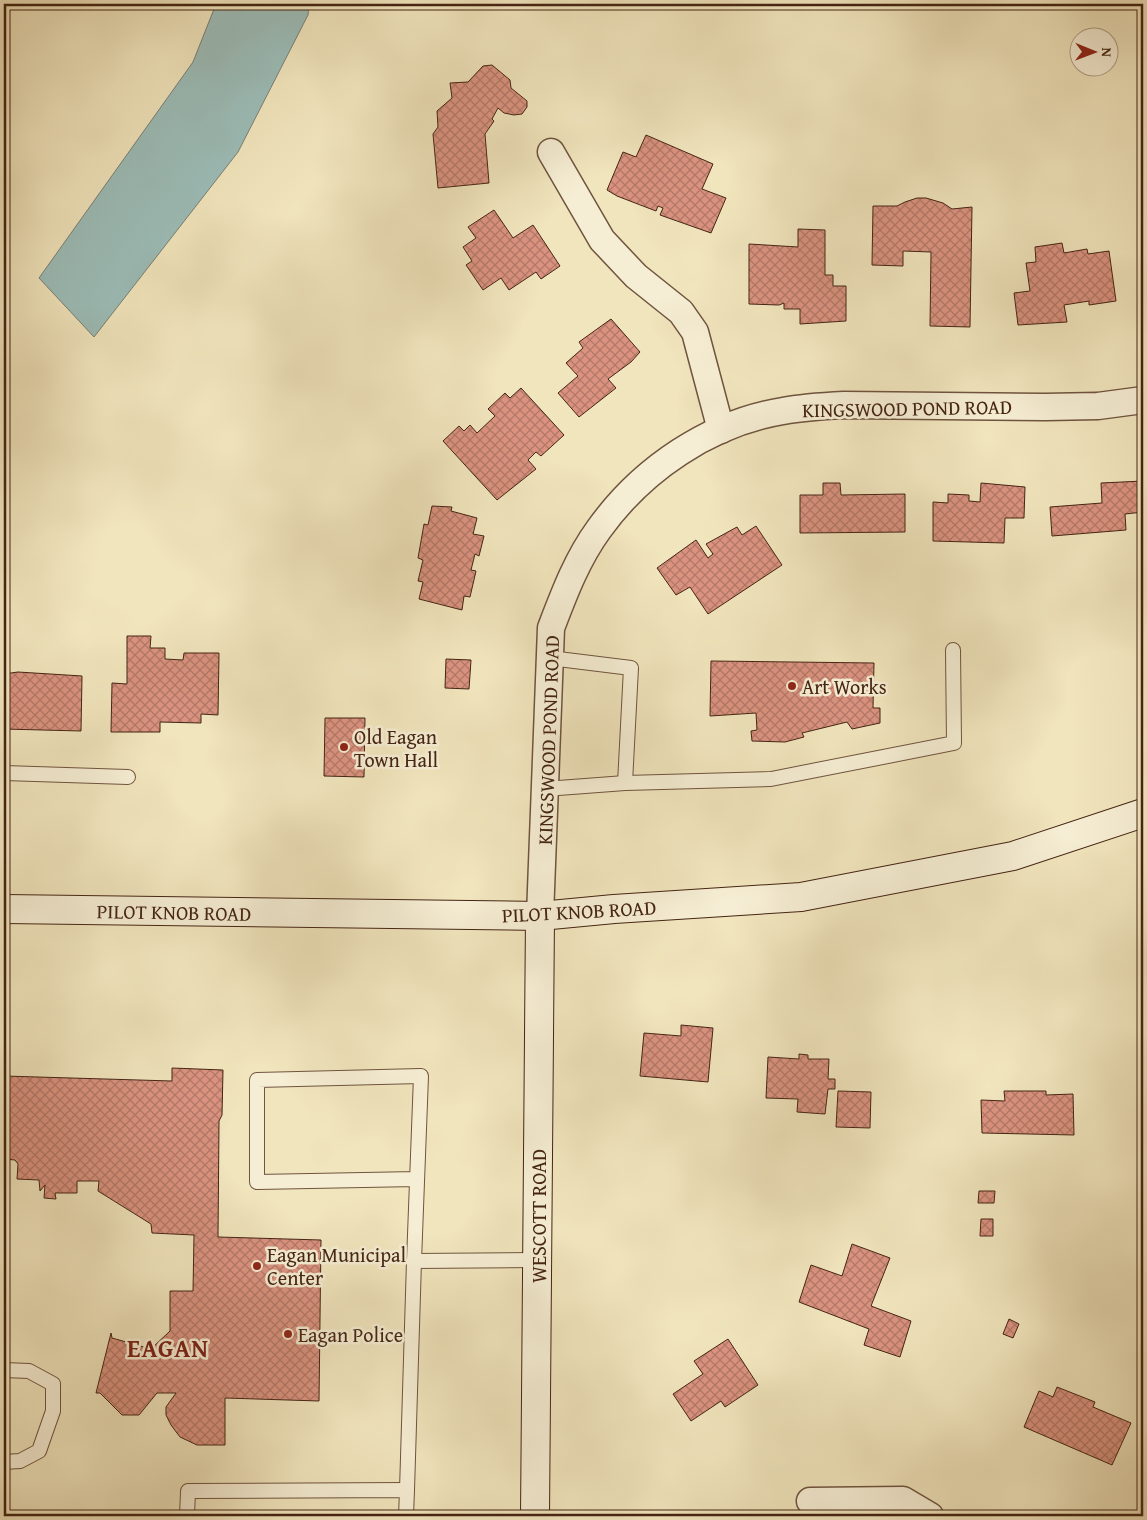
<svg xmlns="http://www.w3.org/2000/svg" width="1147" height="1520" viewBox="0 0 1147 1520" font-family="'Gentium Book Plus',serif">
<style>
.water{fill:#9cbdb8;stroke:#798076}
.building{fill:url(#building-cross-hatch);stroke:#442413}
.lines{fill:none;stroke-linecap:round;stroke-linejoin:round}
.lane-casing{stroke:#6f543e;stroke-width:16}
.street-casing{stroke:#6f543e;stroke-width:29}
.secondary-casing{stroke:#442413;stroke-width:30}
.lane{stroke:#f6eed4;stroke-width:14}
.street{stroke:#f6eed4;stroke-width:26}
.secondary{stroke:#f6eed4;stroke-width:28}
.poi-dot{fill:#8f2418;stroke:#f6eed4;stroke-width:2}
.labels{text-anchor:middle;dominant-baseline:central;stroke-width:5;stroke-linejoin:round;paint-order:stroke}
.street-label{font-size:20px;fill:#442413;stroke:#f6eed4}
.poi-label{font-size:20px;fill:#442413;stroke:#f6eed4;text-anchor:start}
.district-label{font-size:25px;font-weight:bold;letter-spacing:1px;fill:#7a1f14;stroke:#f6eed4}
</style>
<defs>
<pattern id="building-cross-hatch" width="8" height="8" patternUnits="userSpaceOnUse" patternTransform="scale(1.25)"><rect width="8" height="8" fill="#db9380"/><path d="M0 0l8 8M0 8l8-8" fill="none" stroke="#b37868"/></pattern>
</defs>
<rect width="100%" height="100%" fill="#f1e5bd"/>
<filter id="stains"><feTurbulence type="fractalNoise" baseFrequency=".004" numOctaves="4"/><feColorMatrix values="0 0 0 0 .2 0 0 0 0 .09 0 0 0 0 .02 0 0 0 .5 -.17"/></filter>
<radialGradient id="worn" r=".72"><stop offset=".6" stop-color="#630" stop-opacity="0"/><stop offset="1" stop-color="#630" stop-opacity=".3"/></radialGradient>
<polygon class="water" points="216,4 309,4 308,15 238,152 94,337 39,278 193,62"/>
<g class="building">
<polygon points="492,65 510,80 511,88 527,101 527,107 522,114 514,115 504,113 498,108 492,119 494,121 485,134 489,183 438,188 433,134 438,127 437,111 452,98 450,83 468,82 483,66"/>
<polygon points="646,135 713,164 702,189 726,198 711,233 660,215 663,208 658,206 656,211 617,196 607,190 623,152 636,157"/>
<polygon points="917,198 926,198 943,203 952,209 972,207 970,327 930,326 931,252 903,251 903,266 872,265 873,206 897,206 905,202"/>
<polygon points="494,210 513,238 533,225 560,266 541,279 536,272 509,290 501,278 483,290 466,265 472,261 463,247 476,238 468,227"/>
<polygon points="798,229 825,230 825,275 833,275 833,286 846,286 846,321 800,324 800,309 784,309 784,303 779,305 749,304 749,244 798,247"/>
<polygon points="1062,243 1064,253 1087,249 1088,254 1109,251 1116,301 1089,305 1089,301 1064,305 1067,322 1018,325 1014,293 1030,291 1026,263 1036,262 1035,247"/>
<polygon points="611,319 640,352 631,362 608,379 616,388 579,417 558,393 578,376 566,363 583,348 579,342"/>
<polygon points="521,388 564,435 541,456 536,452 528,460 536,469 497,500 443,441 459,426 464,431 470,425 477,433 495,416 488,409 505,393 510,398"/>
<polygon points="1143,481 1143,512 1125,514 1126,530 1052,536 1050,507 1102,503 1101,483"/>
<polygon points="823,483 840,483 841,495 905,494 905,532 800,533 800,495 823,495"/>
<polygon points="981,483 1025,487 1024,518 1005,518 1004,543 933,541 933,502 948,503 948,494 969,495 969,501 980,502"/>
<polygon points="432,506 452,507 451,511 477,518 473,534 484,536 479,556 475,554 471,570 476,571 470,597 464,596 462,610 419,599 423,582 418,581 423,560 418,558 424,524 428,525"/>
<polygon points="756,526 782,565 708,614 690,587 676,595 657,568 696,540 708,558 713,554 706,544 737,527 742,535"/>
<polygon points="127,636 151,636 150,648 165,648 165,659 183,660 184,653 219,653 218,715 201,714 201,723 160,722 160,732 111,732 112,683 127,684"/>
<polygon points="446,659 471,660 469,689 445,688"/>
<polygon points="711,661 874,663 873,708 880,708 880,723 852,729 847,722 802,733 804,737 785,742 752,741 751,731 757,730 756,713 710,716"/>
<polygon points="18,672 82,676 81,731 4,729 4,674"/>
<polygon points="325,718 365,718 364,777 324,776"/>
<polygon points="681,1025 713,1028 708,1082 640,1076 644,1033 681,1036"/>
<polygon points="799,1054 808,1055 808,1059 829,1059 828,1079 835,1079 835,1089 828,1089 825,1114 797,1112 798,1099 766,1098 768,1057 799,1059"/>
<polygon points="172,1068 223,1070 222,1115 219,1121 218,1237 321,1240 319,1401 225,1398 225,1445 197,1445 180,1437 171,1425 166,1415 166,1407 176,1393 157,1393 139,1415 122,1415 100,1393 96,1393 111,1333 112,1338 151,1349 170,1331 170,1291 193,1291 194,1235 152,1233 151,1224 98,1191 99,1181 77,1181 77,1193 55,1193 56,1199 44,1198 45,1185 40,1191 39,1180 17,1179 18,1164 15,1160 4,1159 4,1076 172,1081"/>
<polygon points="838,1091 871,1092 870,1128 836,1127"/>
<polygon points="1004,1091 1046,1091 1046,1095 1073,1094 1074,1135 982,1133 981,1100 1005,1101"/>
<polygon points="979,1191 995,1191 994,1203 978,1203"/>
<polygon points="981,1219 993,1219 993,1236 980,1236"/>
<polygon points="852,1244 890,1258 871,1306 911,1321 900,1357 864,1345 869,1329 799,1302 811,1265 842,1276"/>
<polygon points="1009,1319 1019,1324 1013,1338 1003,1334"/>
<polygon points="728,1339 758,1385 725,1407 721,1401 691,1421 673,1394 703,1374 694,1361"/>
<polygon points="1057,1387 1095,1402 1093,1407 1131,1423 1112,1465 1024,1427 1039,1391 1053,1397"/>
</g>
<g class="lines">
<defs>
<g id="lane">
<polyline points="550,658 631,668 625,783"/>
<polyline points="4,773 128,777"/>
<polyline points="545,789 625,783 771,779 954,743 953,650"/>
<polyline points="414,1261 421,1076 257,1080 257,1182 417,1179"/>
<polyline points="4,1370 29,1371 53,1384 53,1411 39,1451 20,1461 4,1462"/>
<polyline points="407,1490 414,1261 537,1260"/>
<polyline points="187,1516 188,1491 407,1490 406,1516"/>
</g>
<g id="street">
<polyline points="551,152 602,240 636,276 681,312 695,332 721,430"/>
<path d="M540,916L551,628C564,594 577,559 599,529C642,469 710,423 783,411C804,407 824,406 844,405L1045,407L1098,406L1143,400"/>
<polyline points="810,1501 903,1500 930,1516"/>
</g>
<g id="secondary">
<polyline points="4,909 540,916 614,909 801,897 1013,856 1143,813"/>
<polyline points="535,1516 540,916"/>
</g>
</defs>
<use href="#lane" class="lane-casing"/>
<use href="#street" class="street-casing"/>
<use href="#secondary" class="secondary-casing"/>
<use href="#lane" class="lane"/>
<use href="#street" class="street"/>
<use href="#secondary" class="secondary"/>
</g>
<g class="poi-dot">
<circle cx="792" cy="686" r="5"/>
<circle cx="344" cy="747" r="5"/>
<circle cx="257" cy="1266" r="5"/>
<circle cx="288" cy="1334" r="5"/>
</g>
<g class="labels">
<g class="street-label">
<text transform="translate(907 408) rotate(-1)">KINGSWOOD POND ROAD</text>
<text transform="translate(548 740) rotate(-88)">KINGSWOOD POND ROAD</text>
<text transform="translate(579 911) rotate(-3)">PILOT KNOB ROAD</text>
<text transform="translate(174 912) rotate(1)">PILOT KNOB ROAD</text>
<text transform="translate(538 1216) rotate(-90)">WESCOTT ROAD</text>
</g>
<g class="poi-label">
<text x="802" y="686">Art Works</text>
<text x="354" y="736">Old Eagan<tspan x="354" dy="23">Town Hall</tspan></text>
<text x="267" y="1254">Eagan Municipal<tspan x="267" dy="23">Center</tspan></text>
<text x="298" y="1334">Eagan Police</text>
</g>
<g class="district-label">
<text x="168" y="1348">EAGAN</text>
</g>
</g>
<rect width="1147" height="1520" fill="none" stroke="#f1e5bd" stroke-width="20"/>
<rect x="5" y="5" width="1137" height="1510" fill="none" stroke="#442413" stroke-width="2.5"/>
<rect x="10" y="10" width="1127" height="1500" fill="none" stroke="#442413"/>
<g transform="translate(1094 52) rotate(91)"><circle r="24" fill="#f6eed4" stroke="#af9d87"/>
<path d="M0-4L9 19L0 12L-9 19Z" fill="#8f2418"/>
<text y="-8" font-size="14" font-weight="bold" text-anchor="middle" fill="#442413">N</text>
</g>
<rect width="100%" height="100%" filter="url(#stains)"/>
<rect width="100%" height="100%" fill="url(#worn)"/>
</svg>
